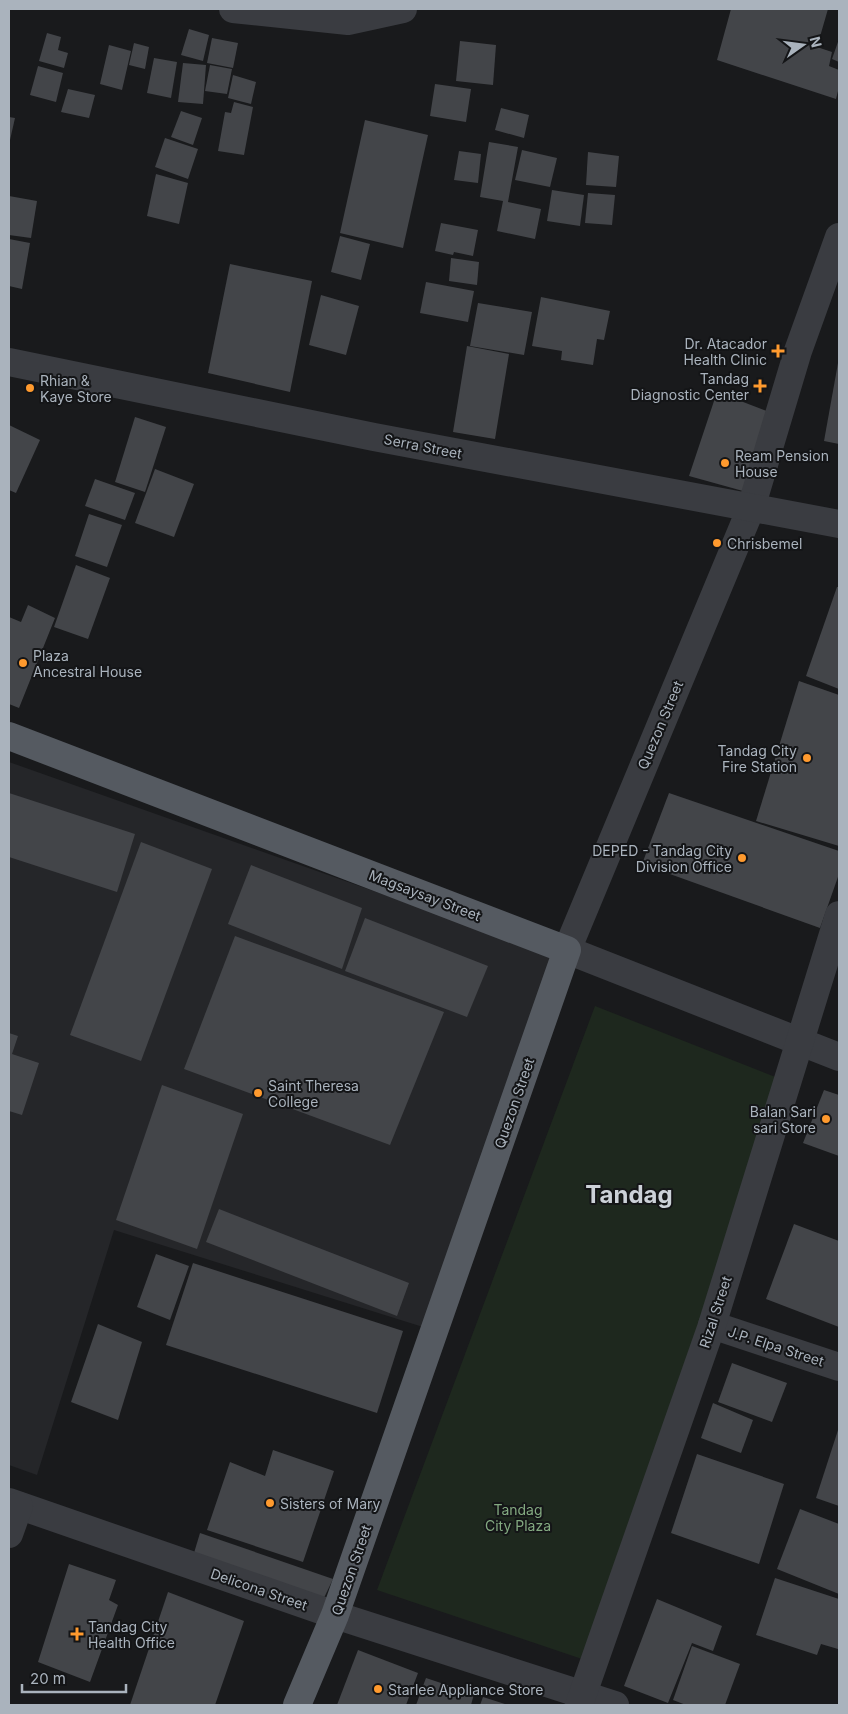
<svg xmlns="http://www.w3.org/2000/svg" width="848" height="1714" viewBox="0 0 848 1714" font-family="Inter,sans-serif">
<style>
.built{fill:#252629}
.green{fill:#1e281e}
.building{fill:#434549}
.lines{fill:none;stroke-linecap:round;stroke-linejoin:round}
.minor{stroke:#3a3c41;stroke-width:28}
.major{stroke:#555a61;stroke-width:28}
.poi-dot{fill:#ff9a2e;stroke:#141517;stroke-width:2}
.labels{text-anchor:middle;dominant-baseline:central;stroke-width:4;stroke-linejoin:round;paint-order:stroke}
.poi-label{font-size:14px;fill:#aab3bd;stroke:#141517;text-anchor:start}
.street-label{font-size:14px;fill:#aab3bd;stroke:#141517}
.park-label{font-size:14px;fill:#83a980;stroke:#141517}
.town-label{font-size:24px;font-weight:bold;fill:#ccd1d8;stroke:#141517}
</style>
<rect width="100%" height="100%" fill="#191a1c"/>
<polygon class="built" points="9,762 557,956 423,1327 114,1230 37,1475 9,1465"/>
<polygon class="green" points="595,1006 783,1080 582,1659 377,1590"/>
<g class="building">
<polygon points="731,9 828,9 817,47 832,52 829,66 839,70 839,87 836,99 717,60"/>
<polygon points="189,29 209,35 203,61 181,55"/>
<polygon points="47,33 61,37 58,50 68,53 64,68 39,61"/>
<polygon points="212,38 238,43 233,68 207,63"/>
<polygon points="839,39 839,62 832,59"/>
<polygon points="460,41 496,45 493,85 456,81"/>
<polygon points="134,43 149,47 145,69 129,65"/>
<polygon points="109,45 131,51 122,90 100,84"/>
<polygon points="154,58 177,62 171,98 147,93"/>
<polygon points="183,63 206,65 203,104 178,102"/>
<polygon points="210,65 232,69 227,94 205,91"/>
<polygon points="38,66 63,73 56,102 30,95"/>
<polygon points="233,75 256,82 251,104 228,98"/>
<polygon points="435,84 471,89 466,122 430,116"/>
<polygon points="68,89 95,95 89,118 61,112"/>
<polygon points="234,102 253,107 244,155 218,151 225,112 231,113"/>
<polygon points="501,108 529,115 524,138 495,130"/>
<polygon points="181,111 202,118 193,145 171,137"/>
<polygon points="9,117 15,118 10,140 9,140"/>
<polygon points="365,120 428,135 403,248 340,233"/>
<polygon points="165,138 198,149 188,179 155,167"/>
<polygon points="489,142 518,147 508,202 541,209 535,239 497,231 503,201 480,197"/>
<polygon points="522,150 557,158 550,187 515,180"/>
<polygon points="459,151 481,154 478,183 454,180"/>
<polygon points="588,152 619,156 616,187 586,185"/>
<polygon points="156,174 188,183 179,224 147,216"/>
<polygon points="552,190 584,195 580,226 547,221"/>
<polygon points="588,193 615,195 612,225 585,223"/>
<polygon points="9,196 37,201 31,238 9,235"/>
<polygon points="441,223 478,230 473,256 454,252 453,255 435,251"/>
<polygon points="340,236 370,244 361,280 331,272"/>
<polygon points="9,239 30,243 22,289 9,286"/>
<polygon points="451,258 479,262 477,285 449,281"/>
<polygon points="230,264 312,281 290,392 208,373"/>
<polygon points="426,282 474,291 468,322 420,313"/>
<polygon points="321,295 359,306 346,355 309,345"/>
<polygon points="541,297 610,311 604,340 597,339 593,365 561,360 562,351 532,346"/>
<polygon points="478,303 532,312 524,355 470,346"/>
<polygon points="467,346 509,354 495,439 453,432"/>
<polygon points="838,363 839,363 839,444 824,441"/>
<polygon points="717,392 772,413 743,491 689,476"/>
<polygon points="135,417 166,427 145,492 115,482"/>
<polygon points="9,425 40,440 16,493 9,490"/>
<polygon points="155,469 194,484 174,537 135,523"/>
<polygon points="95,479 135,493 125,520 85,506"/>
<polygon points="89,514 122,525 107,567 75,556"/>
<polygon points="76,565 110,578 88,639 54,627"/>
<polygon points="837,587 839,587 839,689 806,676"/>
<polygon points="28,605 55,618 19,708 9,704 9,617 21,622"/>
<polygon points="799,681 839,695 839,846 756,821"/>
<polygon points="9,793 135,834 117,892 9,857"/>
<polygon points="669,793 839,851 839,874 820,928 642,864"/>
<polygon points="141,842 212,869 141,1061 70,1035"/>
<polygon points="251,865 362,908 342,969 228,924"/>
<polygon points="365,918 488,966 467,1017 345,971"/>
<polygon points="235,936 444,1012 390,1145 184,1069"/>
<polygon points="9,1033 18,1036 12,1054 39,1063 22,1115 9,1111"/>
<polygon points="162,1085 243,1114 197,1249 116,1220"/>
<polygon points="824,1090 839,1095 839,1156 803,1143"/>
<polygon points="219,1209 409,1283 397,1316 206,1242"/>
<polygon points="794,1224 839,1241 839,1327 766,1299"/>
<polygon points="156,1254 189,1266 170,1320 137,1307"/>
<polygon points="193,1263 403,1331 377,1413 166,1345"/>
<polygon points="98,1324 142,1342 118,1420 71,1402"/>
<polygon points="732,1363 787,1383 772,1422 718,1402"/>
<polygon points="713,1403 753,1420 741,1453 701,1438"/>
<polygon points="839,1427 839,1506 816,1498"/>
<polygon points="273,1450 334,1471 303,1562 207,1530 230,1462 265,1476"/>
<polygon points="697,1454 784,1484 759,1564 671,1533"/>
<polygon points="800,1509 839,1524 839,1594 777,1569"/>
<polygon points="200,1533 333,1579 323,1600 194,1553"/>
<polygon points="69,1564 116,1580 109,1600 118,1605 90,1682 38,1662"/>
<polygon points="775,1578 839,1599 838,1649 821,1644 817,1655 756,1635"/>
<polygon points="168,1592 244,1621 215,1705 130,1705"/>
<polygon points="657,1599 722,1626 713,1651 692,1643 668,1703 624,1686"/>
<polygon points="692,1646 740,1664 725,1705 686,1705 673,1700"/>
<polygon points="358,1650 418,1673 406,1705 337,1705"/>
<polygon points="426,1678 474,1694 471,1705 416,1705"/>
<polygon points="483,1697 508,1705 480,1705"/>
</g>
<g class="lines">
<g class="minor">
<polyline points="233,9 348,21 403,9"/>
<polyline points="839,237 798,351 751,508 567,950 839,1057"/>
<polyline points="9,362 374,437 839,524"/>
<polyline points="712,1325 839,1367"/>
<polyline points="9,1502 335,1615 615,1705"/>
<polyline points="9,1534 19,1506"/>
<polyline points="579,1705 712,1325 839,915"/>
</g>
<polyline class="major" points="9,736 567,950 335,1615 297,1705"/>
</g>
<g class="poi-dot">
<path d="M775.5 343.5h5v5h5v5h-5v5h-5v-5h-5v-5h5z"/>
<path d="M757.5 378.5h5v5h5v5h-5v5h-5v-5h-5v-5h5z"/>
<circle cx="30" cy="388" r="5"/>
<circle cx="725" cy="463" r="5"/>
<circle cx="717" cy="543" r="5"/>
<circle cx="23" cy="663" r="5"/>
<circle cx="807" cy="758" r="5"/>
<circle cx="742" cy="858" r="5"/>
<circle cx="258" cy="1093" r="5"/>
<circle cx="826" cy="1119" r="5"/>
<circle cx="270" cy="1503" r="5"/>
<path d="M74.5 1626.5h5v5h5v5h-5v5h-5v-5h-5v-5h5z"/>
<circle cx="378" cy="1689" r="5"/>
</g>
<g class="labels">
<g class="poi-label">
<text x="767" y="343" text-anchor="end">Dr. Atacador<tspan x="767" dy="16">Health Clinic</tspan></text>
<text x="749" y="378" text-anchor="end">Tandag<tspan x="749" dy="16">Diagnostic Center</tspan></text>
<text x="40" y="380">Rhian &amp;<tspan x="40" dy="16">Kaye Store</tspan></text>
<text x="735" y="455">Ream Pension<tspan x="735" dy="16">House</tspan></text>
<text x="727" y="543">Chrisbemel</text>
<text x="33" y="655">Plaza<tspan x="33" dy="16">Ancestral House</tspan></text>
<text x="797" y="750" text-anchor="end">Tandag City<tspan x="797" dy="16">Fire Station</tspan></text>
<text x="732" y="850" text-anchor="end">DEPED - Tandag City<tspan x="732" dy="16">Division Office</tspan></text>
<text x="268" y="1085">Saint Theresa<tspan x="268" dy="16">College</tspan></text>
<text x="816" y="1111" text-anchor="end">Balan Sari<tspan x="816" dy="16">sari Store</tspan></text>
<text x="280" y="1503">Sisters of Mary</text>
<text x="88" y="1626">Tandag City<tspan x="88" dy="16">Health Office</tspan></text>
<text x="388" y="1689">Starlee Appliance Store</text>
</g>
<g class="street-label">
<text transform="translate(423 446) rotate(11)">Serra Street</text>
<text transform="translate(660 725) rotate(-67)">Quezon Street</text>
<text transform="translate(425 895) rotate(21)">Magsaysay Street</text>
<text transform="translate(514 1103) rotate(-71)">Quezon Street</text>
<text transform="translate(715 1312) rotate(-72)">Rizal Street</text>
<text transform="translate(776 1346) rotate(18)">J.P. Elpa Street</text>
<text transform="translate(351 1570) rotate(-71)">Quezon Street</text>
<text transform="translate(259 1589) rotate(19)">Delicona Street</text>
</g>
<g class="park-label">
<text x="518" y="1509">Tandag<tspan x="518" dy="16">City Plaza</tspan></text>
</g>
<g class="town-label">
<text x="629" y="1194">Tandag</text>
</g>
</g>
<rect width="848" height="1714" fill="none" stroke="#aab3bd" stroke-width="20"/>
<g transform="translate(803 45) rotate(76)" stroke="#141517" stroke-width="4" paint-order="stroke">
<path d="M0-4L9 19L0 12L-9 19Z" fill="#aab3bd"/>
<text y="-8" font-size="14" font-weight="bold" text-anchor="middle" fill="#aab3bd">N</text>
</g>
<path d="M22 1684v8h104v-8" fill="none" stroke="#aab3bd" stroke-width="2.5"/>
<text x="30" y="1684" font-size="15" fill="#aab3bd" stroke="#141517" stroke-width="4" paint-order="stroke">20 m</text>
</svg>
